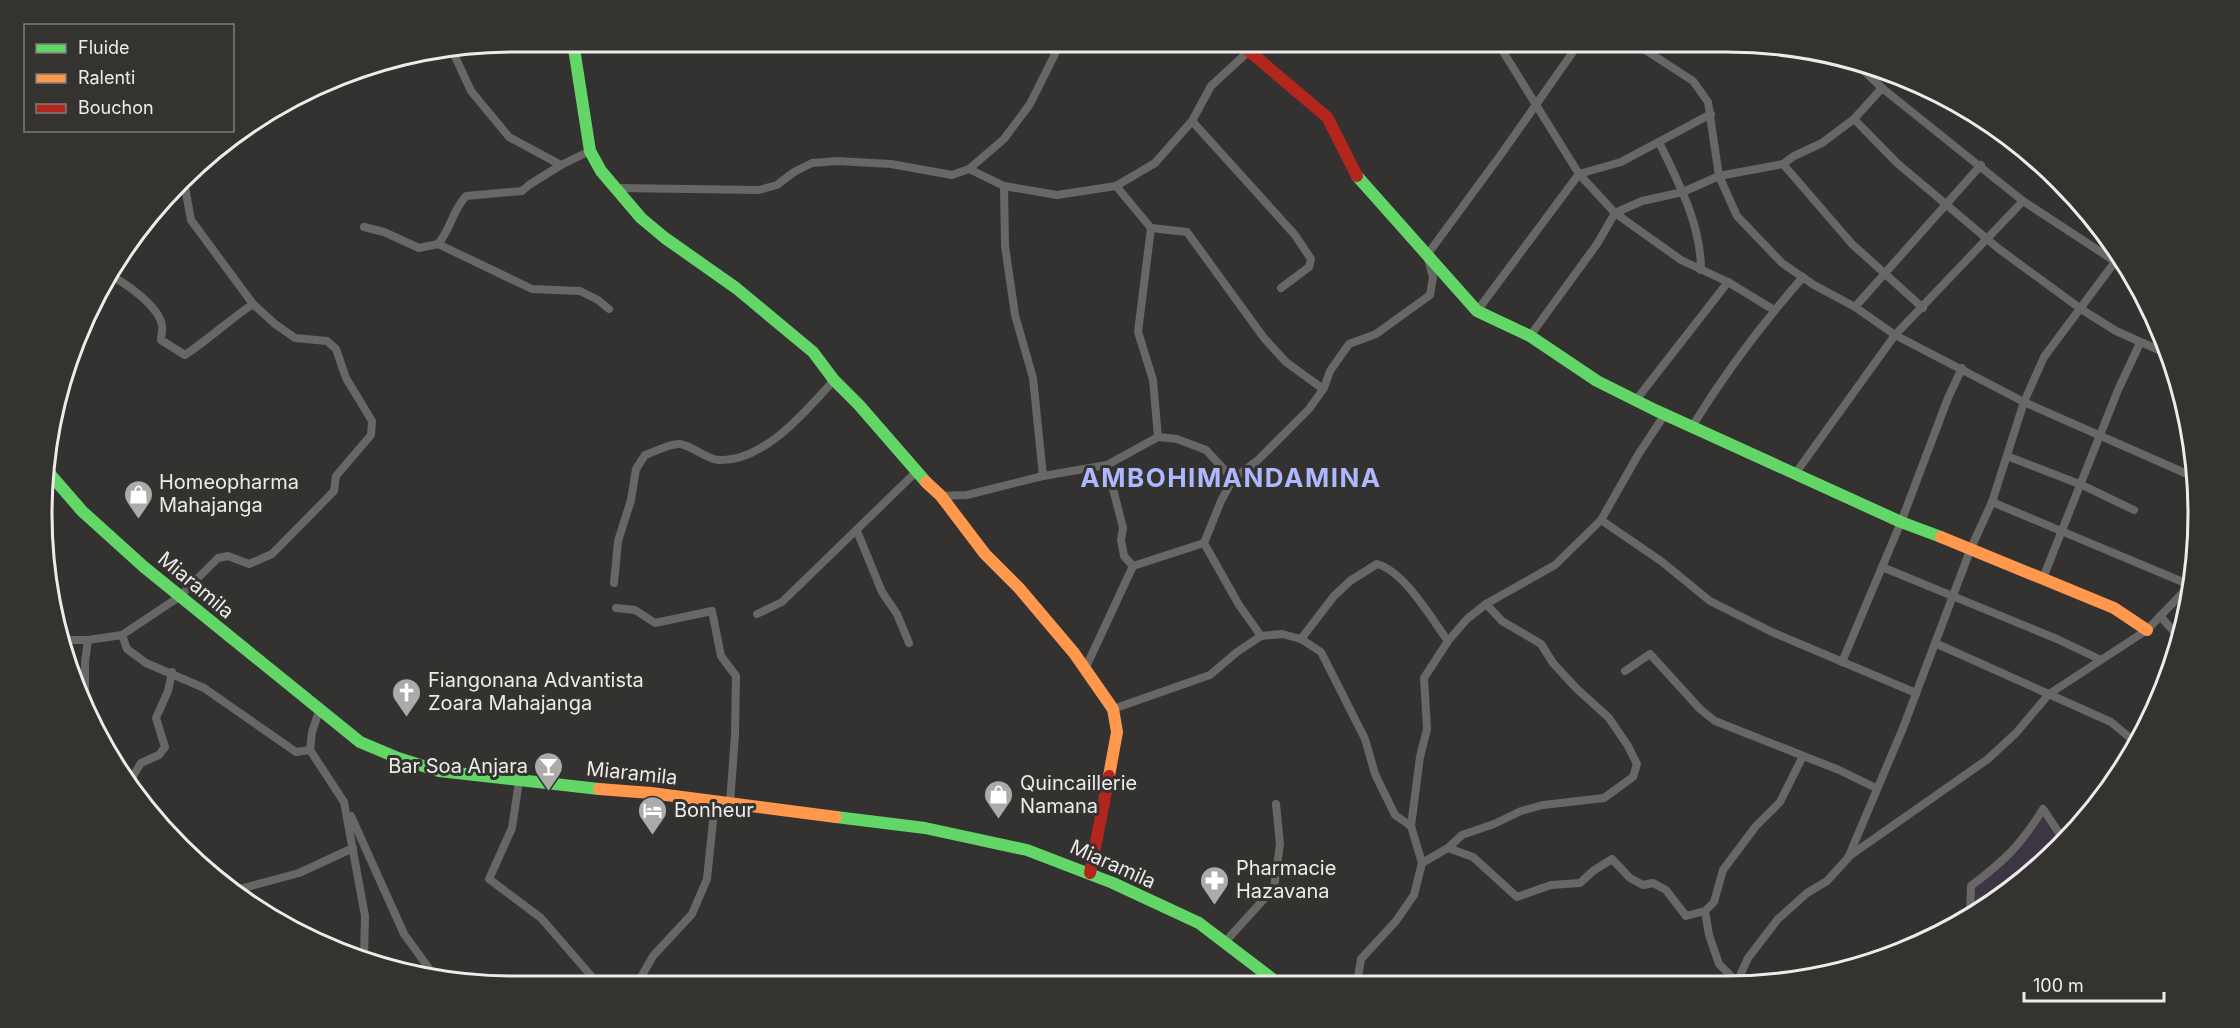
<svg xmlns="http://www.w3.org/2000/svg" width="2240" height="1028" viewBox="0 0 2240 1028" font-family="Inter,sans-serif">
<style>
.education{fill:#3e3543}
.lines{fill:none;stroke-linecap:round;stroke-linejoin:round}
.street{stroke:#676766;stroke-width:8}
.fast{stroke:#63d668;stroke-width:12}
.slow{stroke:#ff974d;stroke-width:12}
.jam{stroke:#b3261e;stroke-width:12}
.labels{text-anchor:middle;dominant-baseline:central;stroke-width:6;stroke-linejoin:round;paint-order:stroke}
.poi-label{font-size:20px;fill:#edecea;stroke:#343330;text-anchor:start}
.street-label{font-size:20px;fill:#edecea;stroke:#343330}
.district-label{font-size:26px;font-weight:bold;letter-spacing:1.5px;fill:#aeb8fe;stroke:#343330}
.rim{fill:none;stroke:#edecea;stroke-width:3}
</style>
<rect width="100%" height="100%" fill="#333231"/>
<polygon class="education" points="2043,809 2063,839 2014,888 1970,913 1971,886 2004,861"/>
<g class="lines">
<g class="street">
<polyline points="1497,42 1579,174 1615,213 1681,260 1728,282 1774,310"/>
<polyline points="1633,42 1693,81 1708,102 1719,176 1737,216 1782,263 1814,285 1855,307 1895,335 2024,402 2194,477"/>
<polyline points="453,52 471,91 509,137 561,165"/>
<polyline points="1856,63 1882,88 2023,201 2116,262"/>
<polyline points="1854,119 1897,163 1999,249 2081,309 2116,331 2168,354"/>
<polyline points="1192,121 1295,235 1311,259 1309,267 1281,288"/>
<path d="M1659,142C1678,182 1701,224 1701,270"/>
<polyline points="1783,164 1852,244 1923,308"/>
<polyline points="969,169 1004,139 1030,104 1061,42"/>
<polyline points="1004,186 1005,246 1015,315 1033,378 1043,476"/>
<polyline points="1116,186 1151,228 1138,332 1153,380 1158,437"/>
<polyline points="616,188 759,190 777,185 794,172 812,163 837,161 891,164 952,175 969,169 1004,186 1057,195 1116,186 1155,163 1192,121 1211,86 1249,51"/>
<path d="M364,227L384,232L419,248L438,244C452,227 451,213 466,196L522,191L529,185L561,165L590,151"/>
<polyline points="1151,228 1187,232 1264,338 1286,362 1323,389"/>
<polyline points="438,244 532,289 580,291 598,300 609,309"/>
<path d="M108,275C124,281 160,307 162,326C163,329 161,335 161,340L185,355C209,339 229,320 253,304"/>
<polyline points="1855,307 1981,165"/>
<polyline points="1477,311 1579,174 1621,162 1711,114"/>
<polyline points="1530,336 1597,244 1615,213 1642,201 1683,192 1719,176 1783,164 1794,156 1822,143 1854,119 1882,88"/>
<polyline points="1636,400 1728,282"/>
<path d="M1693,425C1725,373 1762,324 1803,277"/>
<polyline points="2007,456 2082,485 2134,510"/>
<polyline points="1107,465 1123,528 1121,540 1124,556 1133,566"/>
<polyline points="1795,474 1895,335 2023,201"/>
<polyline points="941,496 967,495 1043,476 1107,465 1158,437 1177,439 1206,450 1233,479"/>
<polyline points="1992,502 2190,585"/>
<polyline points="1601,520 1661,561 1710,601 1772,632 1916,693"/>
<polyline points="857,531 882,592 897,614 909,643"/>
<polyline points="1204,543 1239,605 1261,636"/>
<polyline points="1882,567 2057,639 2099,659"/>
<polyline points="2043,578 2118,390 2140,343"/>
<path d="M614,583L618,541L631,500L636,469L645,455C654,452 670,443 680,444C693,446 706,459 719,460C764,462 807,410 834,380"/>
<polyline points="616,608 635,610 655,623 712,611 721,656 736,676 735,735 730,803"/>
<polyline points="757,614 782,602 916,472"/>
<polyline points="2160,616 2179,637"/>
<polyline points="122,635 127,649 146,663 204,688 296,752 310,750"/>
<path d="M1301,639L1334,596L1350,581L1377,564C1404,571 1431,618 1448,641"/>
<polyline points="61,640 88,640 122,635 179,597 218,558 228,556 249,564 272,554 334,491 336,476 371,435 372,421 346,378 336,349 327,341 295,338 275,324 253,304 191,220 184,182"/>
<polyline points="1935,643 2111,722 2135,742"/>
<polyline points="1842,662 1901,522 1948,398 1962,368"/>
<polyline points="1086,667 1133,566 1204,543 1221,501 1233,479 1258,460 1309,409 1324,388 1330,371 1349,344 1376,334 1430,295 1433,277 1427,255 1502,153 1580,42"/>
<polyline points="1625,671 1650,654 1700,709 1715,721 1839,770 1876,788"/>
<polyline points="85,705 85,662 88,640"/>
<polyline points="1113,709 1210,675 1237,652 1261,636 1282,634 1301,639 1321,652 1365,739 1375,774 1395,815 1411,826"/>
<polyline points="319,711 312,732 310,750 344,802 365,916 364,959"/>
<polyline points="130,781 141,763 159,755 165,747 156,718 168,691 172,672"/>
<polyline points="519,781 512,828 489,879 541,918 600,986"/>
<polyline points="351,816 404,934 436,978"/>
<polyline points="1448,848 1462,835 1494,824 1521,811 1543,805 1604,798 1633,777 1637,764 1628,746 1609,718 1576,688 1553,663 1541,644 1502,621 1486,604"/>
<polyline points="1848,857 1988,759 2016,733 2049,694 2147,630 2191,584"/>
<polyline points="1422,863 1448,848 1473,857 1517,897 1551,885 1580,883 1593,871 1612,859 1630,878 1643,885 1653,883 1666,890 1686,916 1705,911"/>
<polyline points="236,890 299,873 353,848"/>
<path d="M1970,913L1971,886C2005,860 2020,846 2043,809L2063,839"/>
<polyline points="1225,942 1274,888 1280,844 1276,804"/>
<polyline points="1737,982 1748,958 1778,919 1807,893 1827,881 1848,858 1903,728 1971,548 1992,502 2024,402 2044,357 2120,255"/>
<polyline points="1737,982 1719,964 1709,935 1705,911 1714,902 1723,870 1756,826 1780,802 1803,756"/>
<polyline points="1357,983 1361,959 1396,921 1414,895 1422,863 1411,826 1420,757 1427,729 1424,678 1448,641 1467,619 1486,604 1555,565 1601,520 1638,455 1665,414"/>
<polyline points="636,986 653,956 692,914 707,879 715,802"/>
</g>
<g class="fast">
<polyline points="573,42 590,151 601,171 641,218 665,238 736,288 813,352 834,380 859,405 926,482"/>
<polyline points="1357,176 1477,311 1530,336 1597,381 1655,410 1901,522 1941,537"/>
<polyline points="49,473 82,511 144,567 360,742 398,758 439,771 599,789"/>
<polyline points="836,817 925,828 1027,850 1113,883 1199,923 1279,984"/>
</g>
<g class="slow">
<polyline points="926,482 941,496 985,554 1019,588 1074,653 1113,709 1117,732 1109,776"/>
<polyline points="1941,537 2114,608 2147,630"/>
<polyline points="599,789 651,793 836,817"/>
</g>
<g class="jam">
<polyline points="1242,42 1249,51 1327,117 1357,176"/>
<polyline points="1090,873 1109,776"/>
</g>
</g>
<defs>
<symbol id="shop-pin" viewBox="-11 -11 22 30"><path d="M0 17L-7.5 6A9.5 9.5 0 1 1 7.5 6Z" fill="#acaba9" stroke="#343330"/><path d="M-5-2.5h2.3a2.7 3.5 0 0 1 5.4 0H5L5.5 6h-11ZM-1.5-2.5h3a1.5 2.3 0 0 0-3 0Z" fill="#fff"/></symbol>
<symbol id="church-pin" viewBox="-11 -11 22 30"><path d="M0 17L-7.5 6A9.5 9.5 0 1 1 7.5 6Z" fill="#acaba9" stroke="#343330"/><path d="M-1.2-6h2.4v3.5h3.3v2.4h-3.3V6h-2.4V-.1h-3.3v-2.4h3.3Z" fill="#fff"/></symbol>
<symbol id="bar-pin" viewBox="-11 -11 22 30"><path d="M0 17L-7.5 6A9.5 9.5 0 1 1 7.5 6Z" fill="#acaba9" stroke="#343330"/><path d="M-6-5H6L.8 .8V4.5H3.5V6h-7V4.5H-.8V.8Z" fill="#fff"/></symbol>
<symbol id="hotel-pin" viewBox="-11 -11 22 30"><path d="M0 17L-7.5 6A9.5 9.5 0 1 1 7.5 6Z" fill="#acaba9" stroke="#343330"/><path d="M-6-4.5h1.5V1H6V5H4.5V3h-9V5H-6ZM-4 0a1.8 1.8 0 1 1 3.6 0ZM.5 0V-2.5h3Q6-2.5 6 0Z" fill="#fff"/></symbol>
<symbol id="pharmacy-pin" viewBox="-11 -11 22 30"><path d="M0 17L-7.5 6A9.5 9.5 0 1 1 7.5 6Z" fill="#acaba9" stroke="#343330"/><path d="M-2-6h4v4h4v4h-4v4h-4v-4h-4v-4h4Z" fill="#fff"/></symbol>
</defs>
<g fill-rule="evenodd">
<use href="#shop-pin" x="122" y="478" width="33" height="45"/>
<use href="#church-pin" x="390" y="676" width="33" height="45"/>
<use href="#bar-pin" x="532" y="750" width="33" height="45"/>
<use href="#shop-pin" x="982" y="778" width="33" height="45"/>
<use href="#hotel-pin" x="636" y="794" width="33" height="45"/>
<use href="#pharmacy-pin" x="1198" y="864" width="33" height="45"/>
</g>
<g class="labels">
<g class="poi-label">
<text x="159" y="482">Homeopharma<tspan x="159" dy="23">Mahajanga</tspan></text>
<text x="428" y="680">Fiangonana Advantista<tspan x="428" dy="23">Zoara Mahajanga</tspan></text>
<text x="528" y="766" text-anchor="end">Bar Soa Anjara</text>
<text x="1020" y="783">Quincaillerie<tspan x="1020" dy="23">Namana</tspan></text>
<text x="674" y="810">Bonheur</text>
<text x="1236" y="868">Pharmacie<tspan x="1236" dy="23">Hazavana</tspan></text>
</g>
<g class="street-label">
<text transform="translate(196 585) rotate(40)">Miaramila</text>
<text transform="translate(632 773) rotate(6)">Miaramila</text>
<text transform="translate(1113 864) rotate(24)">Miaramila</text>
</g>
<g class="district-label">
<text x="1231" y="477">AMBOHIMANDAMINA</text>
</g>
</g>
<path d="M0 0H2240V1028H0ZM514 52H1726A462 462 0 0 1 2188 514V514A462 462 0 0 1 1726 976H514A462 462 0 0 1 52 514V514A462 462 0 0 1 514 52Z" fill="#343330" fill-rule="evenodd"/>
<path class="rim" d="M514 52H1726A462 462 0 0 1 2188 514V514A462 462 0 0 1 1726 976H514A462 462 0 0 1 52 514V514A462 462 0 0 1 514 52Z"/>
<rect x="24" y="24" width="210" height="108" fill="#343330" stroke="#7e7d7a" stroke-width="1.5"/>
<rect x="36" y="44" width="30" height="9" fill="#63d668" stroke="#7e7d7a" stroke-width="1.5"/>
<text x="78" y="54" font-size="18" fill="#edecea">Fluide</text>
<rect x="36" y="74" width="30" height="9" fill="#ff974d" stroke="#7e7d7a" stroke-width="1.5"/>
<text x="78" y="84" font-size="18" fill="#edecea">Ralenti</text>
<rect x="36" y="104" width="30" height="9" fill="#b3261e" stroke="#7e7d7a" stroke-width="1.5"/>
<text x="78" y="114" font-size="18" fill="#edecea">Bouchon</text>
<path d="M2024 992v9h140v-9" fill="none" stroke="#edecea" stroke-width="3"/>
<text x="2033" y="992" font-size="18" fill="#edecea" stroke="#343330" stroke-width="4.5" paint-order="stroke">100 m</text>
</svg>
